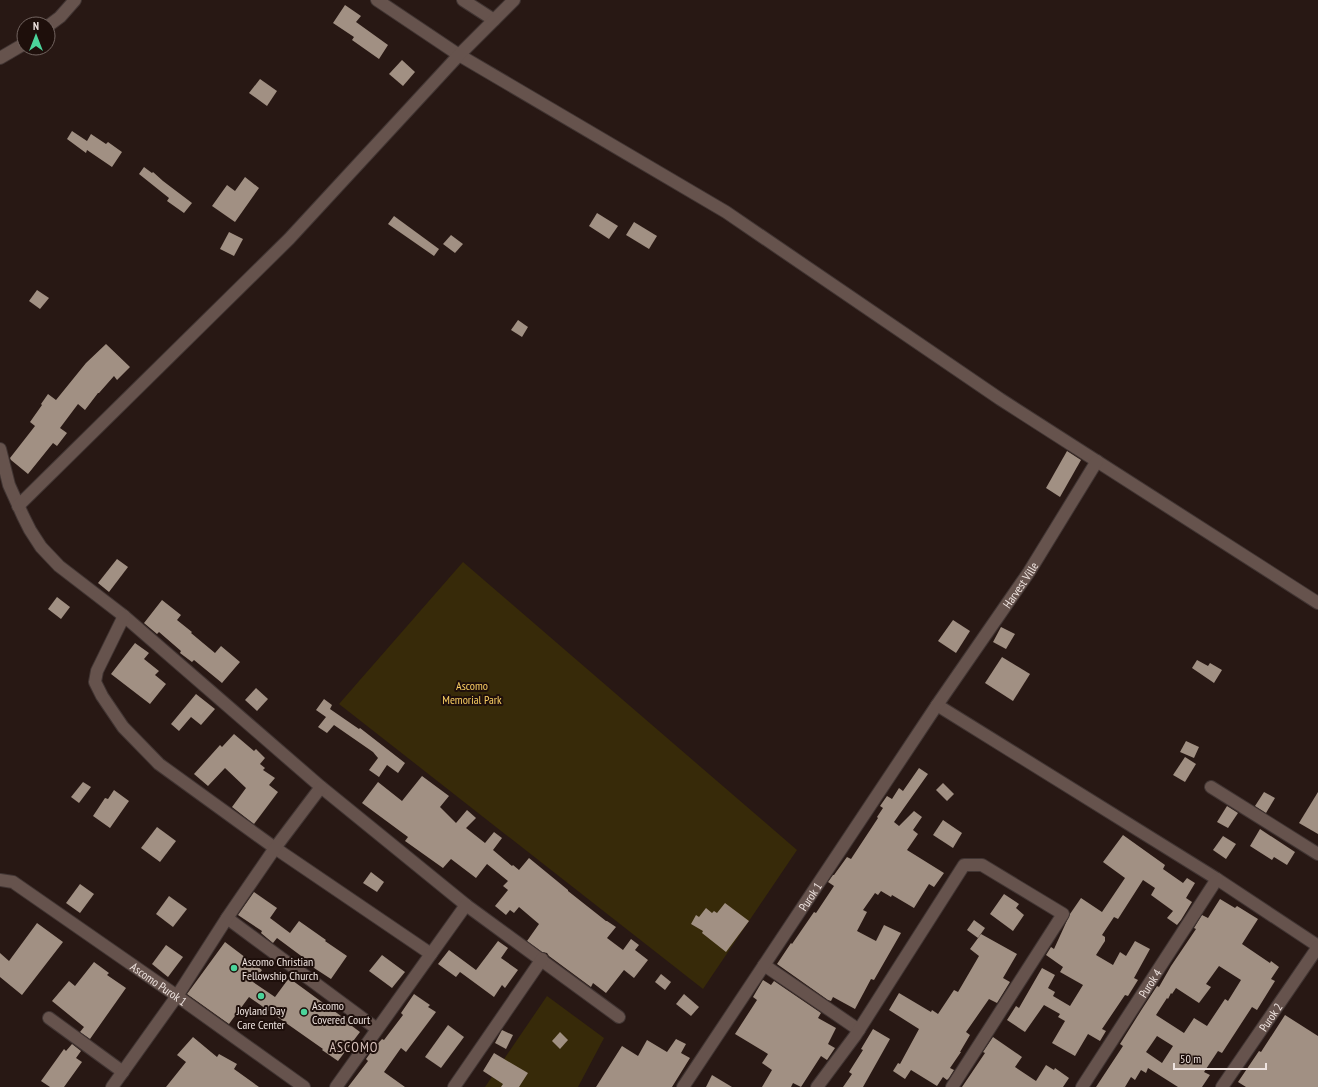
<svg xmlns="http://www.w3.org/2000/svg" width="1318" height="1087" viewBox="0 0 1318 1087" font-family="'PT Sans Narrow',sans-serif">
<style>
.green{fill:#372a09}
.building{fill:#a19083;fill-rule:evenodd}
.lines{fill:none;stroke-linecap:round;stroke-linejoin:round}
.minor-casing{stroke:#413533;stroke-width:14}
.minor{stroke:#66534d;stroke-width:12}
.poi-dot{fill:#4bd49b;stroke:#1e0f0b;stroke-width:1.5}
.labels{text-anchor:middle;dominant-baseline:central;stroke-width:4;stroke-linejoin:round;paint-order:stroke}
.street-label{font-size:12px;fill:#efe4e0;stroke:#1e0f0b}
.park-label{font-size:12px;fill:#face63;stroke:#1e0f0b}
.poi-label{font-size:12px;fill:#efe4e0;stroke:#1e0f0b;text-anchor:start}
.quarter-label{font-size:14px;letter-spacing:1px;fill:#d7c0ba;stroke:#1e0f0b}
</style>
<rect width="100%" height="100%" fill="#281814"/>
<g class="green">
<polygon points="463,562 797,850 703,989 339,704"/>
<polygon points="547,996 604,1038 578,1087 485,1087"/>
</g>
<g class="building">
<polygon points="345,5 361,16 356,22 388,45 379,59 352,40 354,37 333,23"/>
<polygon points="402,60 415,72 403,86 389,74"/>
<polygon points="260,79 277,91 267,106 249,93"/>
<polygon points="72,131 87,141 91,134 106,144 108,142 122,152 112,167 87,150 86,153 67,139"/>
<polygon points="144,167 152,173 153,172 163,181 192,203 184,213 167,201 169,198 139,174"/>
<polygon points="245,177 259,188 235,222 212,206 227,185 235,191"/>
<polygon points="597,213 618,226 609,239 589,226"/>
<polygon points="394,216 439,249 434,256 388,224"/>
<polygon points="634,222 657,236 649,249 626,235"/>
<polygon points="229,232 243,239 234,256 220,249"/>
<polygon points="451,235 463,244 455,253 443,244"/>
<polygon points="37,290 49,298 40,309 29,301"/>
<polygon points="518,320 528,327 522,337 511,330"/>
<polygon points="106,344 130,367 117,380 114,376 99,393 98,393 85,410 78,404 60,428 67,433 57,446 53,443 28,474 11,460 10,458 35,426 30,422 42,405 41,404 48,394 56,400 86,363"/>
<polygon points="1067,451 1081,460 1060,497 1046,488"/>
<polygon points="117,559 128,567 109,592 98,583"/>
<polygon points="57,597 70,607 61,619 48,609"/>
<polygon points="162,600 181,615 177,620 192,632 191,633 215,653 221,646 240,662 222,683 194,660 192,662 180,653 181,651 159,632 157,634 144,623"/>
<polygon points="953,620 970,631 956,653 938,641"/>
<polygon points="1001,627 1015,634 1006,649 993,642"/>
<polygon points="135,643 149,653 144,659 159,671 155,675 166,684 150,704 111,674"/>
<polygon points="1002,657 1030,674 1013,701 985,683"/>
<polygon points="1197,660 1208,666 1210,663 1222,670 1214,683 1192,668"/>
<polygon points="256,688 268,699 257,711 245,700"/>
<polygon points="196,694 215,709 201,725 191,717 179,731 171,724"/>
<polygon points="324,699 332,705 330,709 359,729 360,728 405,763 398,773 387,765 379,777 369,770 378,758 373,752 334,725 327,733 318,727 326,717 316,710"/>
<polygon points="234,734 254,751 256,749 265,758 260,764 265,768 263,770 275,778 269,785 278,792 254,824 232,807 246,788 225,768 208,786 194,774 220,745 222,747"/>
<polygon points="1186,741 1199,747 1194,758 1180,752"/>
<polygon points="1185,757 1196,764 1185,782 1173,775"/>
<polygon points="919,768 928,774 894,822 899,826 914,811 922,817 913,830 918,834 907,850 944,873 934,887 929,884 914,908 892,895 891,897 881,891 878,895 875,893 863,910 867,912 857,931 876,941 884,925 901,933 874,980 871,979 855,1009 833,997 831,1001 828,1000 777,964 791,943 792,944 814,912 816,913 834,886 828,882 833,875 834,875 847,857 851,859 878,818 877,817 883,808 880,806 887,796 892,799 899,788 903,791"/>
<polygon points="422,776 449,796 440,807 456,823 467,810 476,818 466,828 485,843 494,832 502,838 493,850 512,866 513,865 519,870 529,858 568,890 568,891 606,921 607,921 616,927 607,938 623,950 631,939 639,945 635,950 648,960 634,978 624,970 606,993 593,983 591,987 549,956 547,953 542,952 527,941 539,924 519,907 514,913 510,910 506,915 495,906 508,890 503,886 508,881 487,864 476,878 451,859 443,868 405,841 408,837 362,803 378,782 402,801"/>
<polygon points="83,782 91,787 79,803 71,797"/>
<polygon points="943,783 954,794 947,801 936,790"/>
<polygon points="114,790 129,801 110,828 93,816 105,798 108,799"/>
<polygon points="1264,792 1275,798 1266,813 1255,806"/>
<polygon points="1318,792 1318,834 1299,823"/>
<polygon points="1227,806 1238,813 1228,828 1217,822"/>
<polygon points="943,820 962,833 953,848 933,835"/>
<polygon points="157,827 176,841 160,862 141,848"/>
<polygon points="1260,829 1295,852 1287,865 1274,857 1272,860 1250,846"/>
<polygon points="1123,835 1165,865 1163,869 1183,883 1187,878 1195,883 1186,898 1192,902 1181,920 1177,925 1167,918 1173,911 1151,895 1155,888 1143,880 1118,919 1114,917 1102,935 1105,937 1105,941 1096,955 1113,965 1120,952 1126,956 1135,941 1150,949 1134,978 1138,980 1128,996 1125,995 1102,1029 1106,1031 1100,1041 1088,1034 1075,1056 1052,1043 1065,1021 1058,1017 1060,1014 1044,1005 1025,1032 1007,1020 1016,1006 1019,1008 1042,968 1055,975 1048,988 1055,992 1053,996 1070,1006 1083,985 1060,972 1063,967 1046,955 1051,947 1054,949 1070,914 1081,898 1102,912 1125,878 1103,862"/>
<polygon points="1223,836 1236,844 1226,859 1213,850"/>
<polygon points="371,872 384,882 377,892 363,883"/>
<polygon points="80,884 94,894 80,913 66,903"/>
<polygon points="254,892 277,908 270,918 290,933 299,921 326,940 325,941 347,956 331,979 311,966 312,964 277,938 273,943 261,933 262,931 238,915"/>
<polygon points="1004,894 1019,904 1016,908 1024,915 1013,931 990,914"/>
<polygon points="169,896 187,909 173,927 156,914"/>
<path d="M1220,899L1235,908L1237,906L1258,919L1242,944L1270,963L1271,961L1279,967L1271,979L1275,981L1257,1010L1252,1007L1222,1053L1218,1051L1204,1072L1210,1075L1202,1087H1178L1148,1068L1146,1073L1141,1070L1135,1080L1131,1077L1125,1087H1096L1123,1046L1120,1044L1142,1009L1157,986L1159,987L1171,966L1196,929L1194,928L1202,915L1208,918ZM1219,966L1241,980L1228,1001L1225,999L1207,1026L1194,1018L1184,1033L1156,1015L1167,998L1168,999L1171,993L1172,994L1176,988L1199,1003L1211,987L1206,984ZM1157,1036L1173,1046L1162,1063L1146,1052Z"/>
<polygon points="725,903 749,921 726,952 702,933 703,931 691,924 696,915 699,917 706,908 712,913 714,911 717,913"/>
<polygon points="974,920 985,928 978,938 967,930"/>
<polygon points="37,923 63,942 22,995 0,977 0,953 9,961"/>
<polygon points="981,934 1017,954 1003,978 1010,982 997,1003 989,999 966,1032 970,1035 960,1052 961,1052 950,1068 954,1070 949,1078 947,1080 943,1077 937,1086 911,1070 905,1079 893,1071 898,1063 900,1064 919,1029 889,1010 899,993 931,1012 932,1010 938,1014 954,990 958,992 979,956 970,949"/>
<polygon points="498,941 508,948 501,958 518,970 505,988 502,985 494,997 460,972 456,977 438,964 449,950 476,970"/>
<polygon points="225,942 262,970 253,982 275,997 289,978 341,1016 340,1017 360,1032 338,1061 322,1050 323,1049 249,997 229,1024 187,994"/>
<polygon points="166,945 183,957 168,977 152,964"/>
<polygon points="382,955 405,972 392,988 369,971"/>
<polygon points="94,962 109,973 107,975 126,988 90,1039 80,1032 84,1027 52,1001 69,981 75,986"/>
<polygon points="661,974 671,982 665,990 655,982"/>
<polygon points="763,980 771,985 774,981 821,1013 818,1018 836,1028 828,1044 835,1048 827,1060 821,1056 801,1087 793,1083 791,1087 762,1087 772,1070 762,1063 768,1054 735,1034 757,1000 753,997"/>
<polygon points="414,994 430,1005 428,1007 436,1012 406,1052 401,1048 384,1072 405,1087 348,1087 368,1061 366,1059 374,1048 382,1039 384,1040 403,1015 401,1013"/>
<polygon points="684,994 699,1007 691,1016 676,1004"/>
<polygon points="1285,1015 1318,1036 1318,1087 1246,1087 1238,1082 1259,1051 1261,1052"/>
<polygon points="448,1025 464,1037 441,1068 425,1057"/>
<polygon points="873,1029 890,1039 863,1087 843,1087 852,1074 849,1072 863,1050 861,1049"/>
<polygon points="502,1030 513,1035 506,1049 495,1043"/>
<polygon points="560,1032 568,1040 560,1049 552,1041"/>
<polygon points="193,1037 217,1057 219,1054 237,1064 234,1069 259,1087 166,1087 186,1062 177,1055"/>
<polygon points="993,1037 1022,1057 1015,1067 1036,1081 1046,1065 1054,1070 1055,1068 1069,1078 1063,1087 962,1087 985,1053 983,1052"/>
<polygon points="676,1039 686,1044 681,1053 690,1058 672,1087 596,1087 622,1046 638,1056 647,1040 667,1052"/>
<polygon points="72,1044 81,1051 76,1058 82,1062 64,1087 50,1087 41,1081 64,1049 66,1051"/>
<polygon points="494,1053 528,1073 519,1087 501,1087 503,1084 483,1071"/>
<polygon points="712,1075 732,1087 706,1087"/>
</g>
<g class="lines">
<defs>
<g id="minor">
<polyline points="377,0 459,55 726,212 1000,399 1318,603"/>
<polyline points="463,0 494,20"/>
<polyline points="48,26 60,17 75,0"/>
<polyline points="0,58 24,44"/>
<polyline points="0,449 9,485 23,516 30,530 41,547 59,566 124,616 321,787 466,905 619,1017"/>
<polyline points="18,506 289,239 459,55 514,0"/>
<polyline points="124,616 97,671 95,682 102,696 123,727 159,764 275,848 431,954"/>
<polyline points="937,705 1217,879 1318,946"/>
<polyline points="1211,787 1318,854"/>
<path id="s1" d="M0,880L13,882L177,996L304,1087"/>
<polyline points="227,918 377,1029"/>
<polyline points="764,965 859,1030"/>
<polyline points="49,1018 123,1072"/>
<polyline points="112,1087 177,996 227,918 275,848 321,787"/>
<polyline points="336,1087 466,905"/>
<polyline points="454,1087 542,959"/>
<path id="s2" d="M683,1087L937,705L1029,572L1097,461"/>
<polyline points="817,1087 855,1036 964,865 982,865 1063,914 952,1087"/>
<path id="s3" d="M1082,1087L1217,879"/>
<path id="s4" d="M1222,1087L1318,947"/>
</g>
</defs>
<use href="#minor" class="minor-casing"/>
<use href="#minor" class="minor"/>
</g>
<g class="poi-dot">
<circle cx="234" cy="968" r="4"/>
<circle cx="261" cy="996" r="4"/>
<circle cx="304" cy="1012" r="4"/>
</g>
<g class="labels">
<g class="street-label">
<text stroke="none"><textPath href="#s2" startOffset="605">Harvest Ville</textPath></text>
<text stroke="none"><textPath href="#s2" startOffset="229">Purok 1</textPath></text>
<text stroke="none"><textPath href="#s3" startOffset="124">Purok 4</textPath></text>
<text stroke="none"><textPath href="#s1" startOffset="191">Ascomo Purok 1</textPath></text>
<text stroke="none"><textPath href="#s4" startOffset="85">Purok 2</textPath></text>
</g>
<g class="park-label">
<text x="472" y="685">Ascomo<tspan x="472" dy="14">Memorial Park</tspan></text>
</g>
<g class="poi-label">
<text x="242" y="961">Ascomo Christian<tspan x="242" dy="14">Fellowship Church</tspan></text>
<text x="312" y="1005">Ascomo<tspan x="312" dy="14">Covered Court</tspan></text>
<text x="261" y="1010" text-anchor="middle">Joyland Day<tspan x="261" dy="14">Care Center</tspan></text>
</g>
<g class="quarter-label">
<text x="354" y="1047">ASCOMO</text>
</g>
</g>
<g transform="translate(36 36)"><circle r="19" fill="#1e0f0b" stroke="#726460"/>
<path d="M0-3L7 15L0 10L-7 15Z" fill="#4bd49b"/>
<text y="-6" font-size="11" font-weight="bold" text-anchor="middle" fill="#efe4e0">N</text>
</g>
<path d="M1174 1063v6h92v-6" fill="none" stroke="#efe4e0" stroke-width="2"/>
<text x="1180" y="1063" font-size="12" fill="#efe4e0" stroke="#1e0f0b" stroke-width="3" paint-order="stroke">50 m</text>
</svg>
